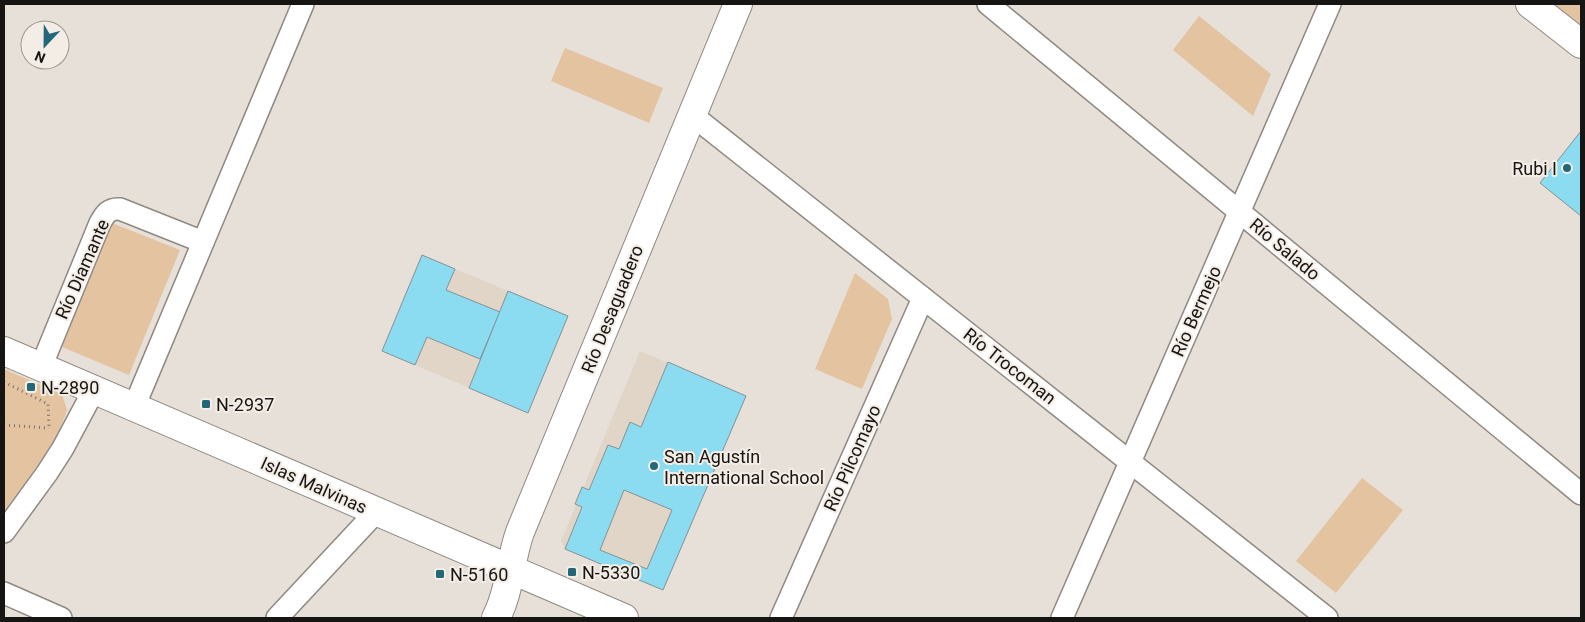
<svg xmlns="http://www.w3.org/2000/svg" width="1585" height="622" viewBox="0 0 1585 622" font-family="Roboto,sans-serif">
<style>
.built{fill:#e1d5c8}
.green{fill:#e4c3a1}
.building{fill:#8bdcf1;stroke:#879194;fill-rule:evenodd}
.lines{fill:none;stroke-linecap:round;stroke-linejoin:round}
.minor-casing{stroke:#8f8982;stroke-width:24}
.tertiary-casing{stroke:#8f8982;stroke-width:30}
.secondary-casing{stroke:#8f8982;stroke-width:30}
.path{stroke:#76716d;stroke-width:3;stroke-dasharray:1 4;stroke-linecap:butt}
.minor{stroke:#fff;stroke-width:21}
.tertiary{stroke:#fff;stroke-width:28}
.secondary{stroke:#fff;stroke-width:28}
.poi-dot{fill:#236879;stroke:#f4ede6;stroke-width:2}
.labels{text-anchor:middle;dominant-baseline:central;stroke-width:4;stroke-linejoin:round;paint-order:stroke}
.poi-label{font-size:18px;fill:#171513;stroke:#f4ede6;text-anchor:start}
.street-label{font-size:18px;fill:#171513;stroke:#f4ede6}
</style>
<rect width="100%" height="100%" fill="#e7e0d9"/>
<g class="built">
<polygon points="422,255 568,316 528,413 382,351"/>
<polygon points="640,351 746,396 663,590 565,549 561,541"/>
</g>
<g class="green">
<polygon points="1546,4 1581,4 1581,32"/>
<polygon points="1199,16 1271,74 1253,116 1173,50"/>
<polygon points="565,48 663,88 649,123 551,81"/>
<polygon points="112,223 180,250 129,375 62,347"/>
<polygon points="855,273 888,299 892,319 862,389 815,369"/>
<path d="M4,369L57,392L63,397L67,410C57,444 25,483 4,511Z"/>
<polygon points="1362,478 1403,510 1336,593 1296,561"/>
</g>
<g class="building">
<polygon points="1581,131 1581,216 1540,183"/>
<polygon points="422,255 455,269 446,290 500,312 480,359 427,337 415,365 382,351"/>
<polygon points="508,291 568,316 528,413 469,388"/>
<path d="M668,362L746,396L663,590L565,549L582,507L575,504L582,487L589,490L608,445L619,449L630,422L641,427ZM624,490L672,510L647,569L600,550Z"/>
</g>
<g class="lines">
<defs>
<g id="minor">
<polyline points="988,4 1581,494"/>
<polyline points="692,115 1327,618"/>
<path d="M41,367L100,223C105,214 109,208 120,209L203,242"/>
<polyline points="134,407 303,4"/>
<polyline points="4,532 47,473 63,448 94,390"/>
<polyline points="4,593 61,618"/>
<polyline points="277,618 376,512"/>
<polyline points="781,618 923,298"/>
<polyline points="1062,618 1330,4"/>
</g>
<path id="tertiary" d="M496,618C510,591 510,560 520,532L738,4"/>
<g id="secondary">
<polyline points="1530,4 1581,44"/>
<polyline points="4,351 624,618"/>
</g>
</defs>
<use href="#minor" class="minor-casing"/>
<use href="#tertiary" class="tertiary-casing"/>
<use href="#secondary" class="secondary-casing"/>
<g class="path">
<polyline points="4,382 48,404 49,426"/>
<polyline points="4,425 49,428"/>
</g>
<use href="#minor" class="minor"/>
<use href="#tertiary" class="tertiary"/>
<use href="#secondary" class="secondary"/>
</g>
<g class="poi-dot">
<circle cx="1567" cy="168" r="5"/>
<rect x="26" y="382" width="10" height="10" rx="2.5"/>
<rect x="201" y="399" width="10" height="10" rx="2.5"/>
<circle cx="654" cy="466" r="5"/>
<rect x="567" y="567" width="10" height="10" rx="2.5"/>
<rect x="435" y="569" width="10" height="10" rx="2.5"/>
</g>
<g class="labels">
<g class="poi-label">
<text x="1557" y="168" text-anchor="end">Rubi I</text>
<text x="41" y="387">N-2890</text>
<text x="216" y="404">N-2937</text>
<text x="664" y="456">San Agustín<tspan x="664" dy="21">International School</tspan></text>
<text x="582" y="572">N-5330</text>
<text x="450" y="574">N-5160</text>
</g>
<g class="street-label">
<text transform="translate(1285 249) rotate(40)">Río Salado</text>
<text transform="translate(82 269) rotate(-66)">Río Diamante</text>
<text transform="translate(612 309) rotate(-68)">Río Desaguadero</text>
<text transform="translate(1196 311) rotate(-66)">Río Bermejo</text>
<text transform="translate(1010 366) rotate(38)">Río Trocoman</text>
<text transform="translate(852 458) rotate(-66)">Río Pilcomayo</text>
<text transform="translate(314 485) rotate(24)">Islas Malvinas</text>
</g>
</g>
<rect width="1585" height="622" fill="none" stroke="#171513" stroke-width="10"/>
<g transform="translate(45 45) rotate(202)"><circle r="24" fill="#f4ede6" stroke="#9c9792"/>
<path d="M0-4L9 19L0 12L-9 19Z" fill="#236879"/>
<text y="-8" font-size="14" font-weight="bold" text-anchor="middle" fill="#171513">N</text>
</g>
</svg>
